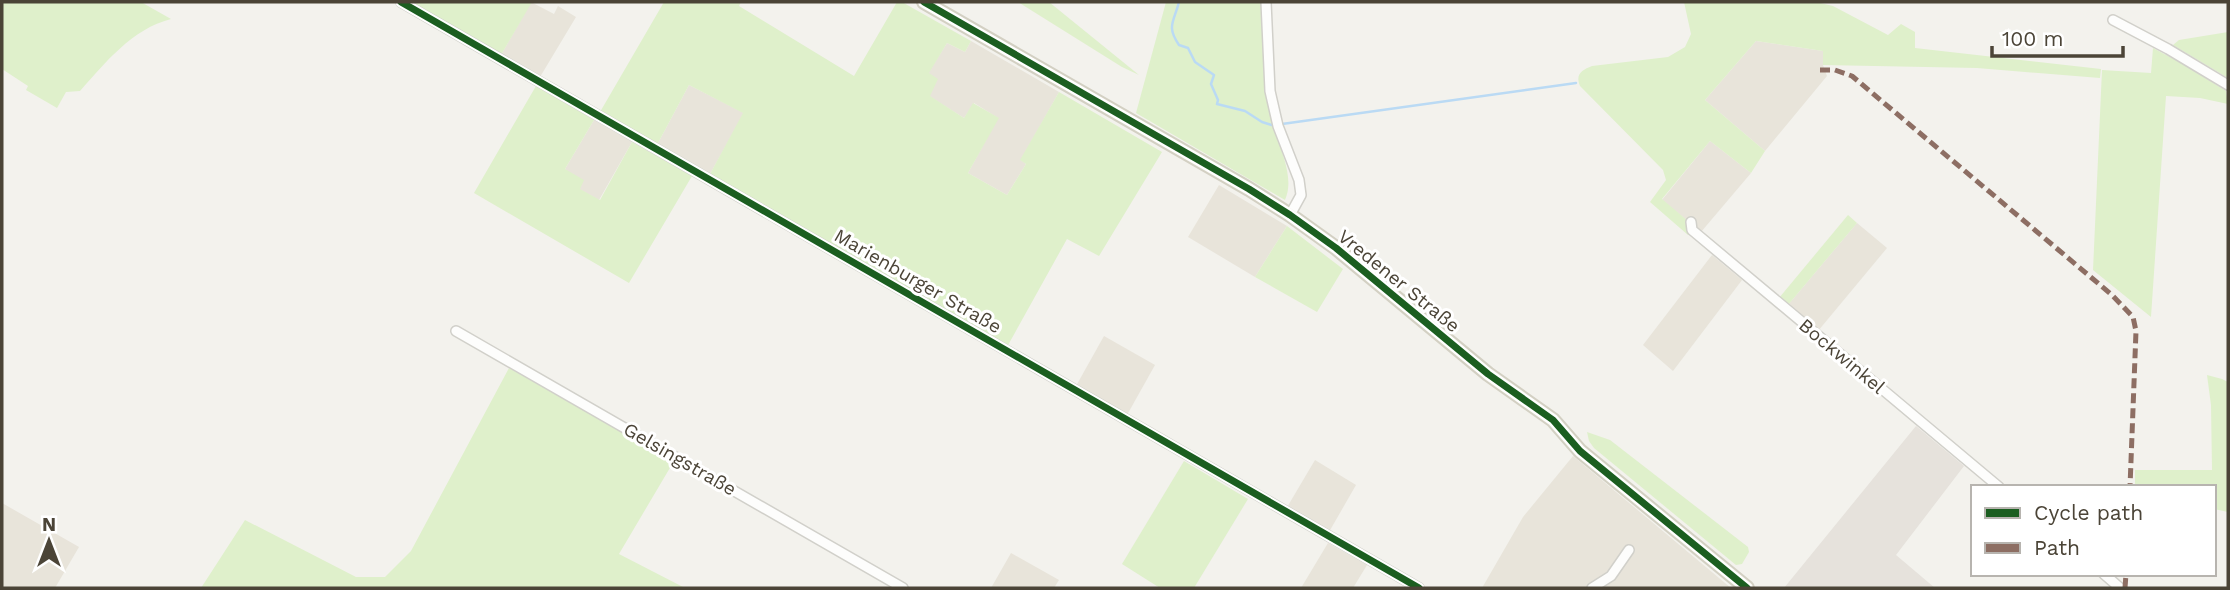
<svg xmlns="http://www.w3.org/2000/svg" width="2230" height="590" viewBox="0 0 2230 590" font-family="'Work Sans',sans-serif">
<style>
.residential{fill:#e8e4da}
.industrial{fill:#e6e2dc}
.green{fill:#dff0cb}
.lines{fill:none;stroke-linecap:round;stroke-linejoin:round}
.stream{stroke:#badaf4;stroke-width:2.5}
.street-casing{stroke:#d1d0ca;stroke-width:12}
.secondary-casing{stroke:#d3d0c3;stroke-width:16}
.street{stroke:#fdfdfc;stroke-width:9}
.secondary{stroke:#f7f6f0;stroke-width:12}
.quiet{stroke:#8d6e63;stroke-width:5;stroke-dasharray:10 5;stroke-linecap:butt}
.cycleway-casing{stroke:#fff;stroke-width:11}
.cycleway{stroke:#1b5e20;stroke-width:7}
.labels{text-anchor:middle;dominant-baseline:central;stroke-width:6;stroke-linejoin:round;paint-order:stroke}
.street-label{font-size:19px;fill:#4b4437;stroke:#fff}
</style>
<rect width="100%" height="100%" fill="#f3f2ed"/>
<g class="residential">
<polygon points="531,2 554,14 558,6 576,17 540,77 501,55"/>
<polygon points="971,41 1059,92 1021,160 1026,164 1007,195 968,173 998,118 974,103 964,118 929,96 928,73 947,43 965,52"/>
<polygon points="1756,41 1823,51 1823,65 1827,76 1765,151 1705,100"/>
<polygon points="689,85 744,113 710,174 657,145"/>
<polygon points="594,120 632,142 599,200 579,189 565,169"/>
<polygon points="1710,141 1751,173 1701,232 1662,200"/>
<polygon points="1219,185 1287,226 1255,277 1188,237"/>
<polygon points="1857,223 1887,248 1818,331 1788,305"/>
<polygon points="1712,255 1742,280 1673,371 1643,345"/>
<polygon points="1104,336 1155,365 1127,415 1076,386"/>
<polygon points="1573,456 1731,588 1482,588 1523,517"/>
<polygon points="1315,460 1356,485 1329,532 1286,509"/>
<polygon points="2,503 79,547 55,588 2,588"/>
<polygon points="1328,543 1367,565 1353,588 1301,588"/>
<polygon points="1011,553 1059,580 1054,588 991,588"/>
</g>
<polygon class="industrial" points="1916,426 1964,466 1896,555 1935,588 1784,588"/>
<g class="green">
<path d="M2,2H141L171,19C132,29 106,62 80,91L66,92L57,108L26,90L28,86L2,69Z"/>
<polygon points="410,2 532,2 501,55"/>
<polygon points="664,2 741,2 739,6 854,76 897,2 902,2 971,41 965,52 947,43 929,73 938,79 930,96 964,118 973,103 999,118 968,173 1007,195 1026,164 1020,160 1059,92 1162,152 1099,256 1067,239 1007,347 710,174 743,113 689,85 657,145 600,112"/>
<polygon points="1018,2 1049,2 1139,75 1122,67"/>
<path d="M1166,2H1263C1264,47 1263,94 1277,137C1283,156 1294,180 1285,200L1136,113Z"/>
<path d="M1684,2H1816L1833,6L1888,35L1901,24L1915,32V48L2101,69L2100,78L1977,68L1823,65V51L1756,41L1705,100L1765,151L1751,173L1710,141L1662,199L1701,232L1688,235L1650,202L1666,180L1663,170L1580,86C1575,74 1582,70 1592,66L1668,57L1685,47L1691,34Z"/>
<polygon points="2228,32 2228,78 2173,45 2179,40"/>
<polygon points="2153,48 2181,63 2226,91 2228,104 2200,98 2166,96 2151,317 2093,270 2102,70 2151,73"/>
<polygon points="536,86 594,120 565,169 584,180 580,189 600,200 632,142 692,176 629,283 474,193"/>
<polygon points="1848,215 1857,223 1788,305 1779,298"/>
<polygon points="1287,226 1343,269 1317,312 1255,277"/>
<polygon points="509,368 674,461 619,554 685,588 201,588 245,520 356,577 385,577 411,551"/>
<polygon points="2207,375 2222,379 2228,382 2228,512 2214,509 2214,487 2135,487 2135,470 2212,470 2211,405"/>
<polygon points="1587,432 1610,440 1748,547 1749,552 1742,564 1736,565 1594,448 1589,441"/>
<polygon points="1184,461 1248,499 1194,588 1160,588 1122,564"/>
</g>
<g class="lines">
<g class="stream">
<path d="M1179,2C1174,22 1166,26 1179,45L1188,48L1195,62L1214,75L1211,84L1218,100L1217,104L1245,111L1262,122L1275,126"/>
<polyline points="1282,124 1576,83"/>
</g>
<defs>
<g id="street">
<polyline points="401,2 1419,588"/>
<polyline points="1266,2 1270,91 1278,126 1299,180 1301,195 1290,215"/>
<polyline points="2113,20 2168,49 2228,85"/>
<polyline points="1691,222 1692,230 1999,487"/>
<polyline points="456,331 903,588"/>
<polyline points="2104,574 2120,588"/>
<polyline points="1592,588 1611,576 1629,550"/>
</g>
<polyline id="secondary" points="924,2 1249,189 1290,215 1336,248 1488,374 1553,420 1580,451 1747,588"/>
</defs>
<use href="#street" class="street-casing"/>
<use href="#secondary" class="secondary-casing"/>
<use href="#street" class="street"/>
<use href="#secondary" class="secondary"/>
<g class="quiet">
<polyline points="1820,70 1835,70 1852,76 2112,295 2133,317 2136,331 2130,487"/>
<polyline points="2125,588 2126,574"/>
</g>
<defs>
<g id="cycleway">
<polyline points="401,2 1419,588"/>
<polyline points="924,2 1249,189 1290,215 1336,248 1488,374 1553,420 1580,451 1747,588"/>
</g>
</defs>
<use href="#cycleway" class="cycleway-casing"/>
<use href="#cycleway" class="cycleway"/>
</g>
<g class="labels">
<g class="street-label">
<text transform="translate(918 281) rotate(30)">Marienburger Straße</text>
<text transform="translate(1399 281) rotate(39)">Vredener Straße</text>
<text transform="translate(1842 356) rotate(40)">Bockwinkel</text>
<text transform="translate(680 459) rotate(30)">Gelsingstraße</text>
</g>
</g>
<rect width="2230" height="590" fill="none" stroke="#4b4437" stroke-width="7"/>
<rect x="1971" y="485" width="245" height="91" fill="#ffffff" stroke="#b7b4af" stroke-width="2"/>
<rect x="1985" y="508" width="35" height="10" fill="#1b5e20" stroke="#b7b4af" stroke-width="2"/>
<text x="2034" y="520" font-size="21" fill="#4b4437">Cycle path</text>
<rect x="1985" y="543" width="35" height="10" fill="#8d6e63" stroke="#b7b4af" stroke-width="2"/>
<text x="2034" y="555" font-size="21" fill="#4b4437">Path</text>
<g transform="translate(49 541)" stroke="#ffffff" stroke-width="5" paint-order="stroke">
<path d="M0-5L12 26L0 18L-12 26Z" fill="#4b4437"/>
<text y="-10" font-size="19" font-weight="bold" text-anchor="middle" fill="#4b4437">N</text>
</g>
<path d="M1992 46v10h131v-10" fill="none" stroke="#4b4437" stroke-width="3.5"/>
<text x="2002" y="46" font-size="21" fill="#4b4437" stroke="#ffffff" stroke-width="5" paint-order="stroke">100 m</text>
</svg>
